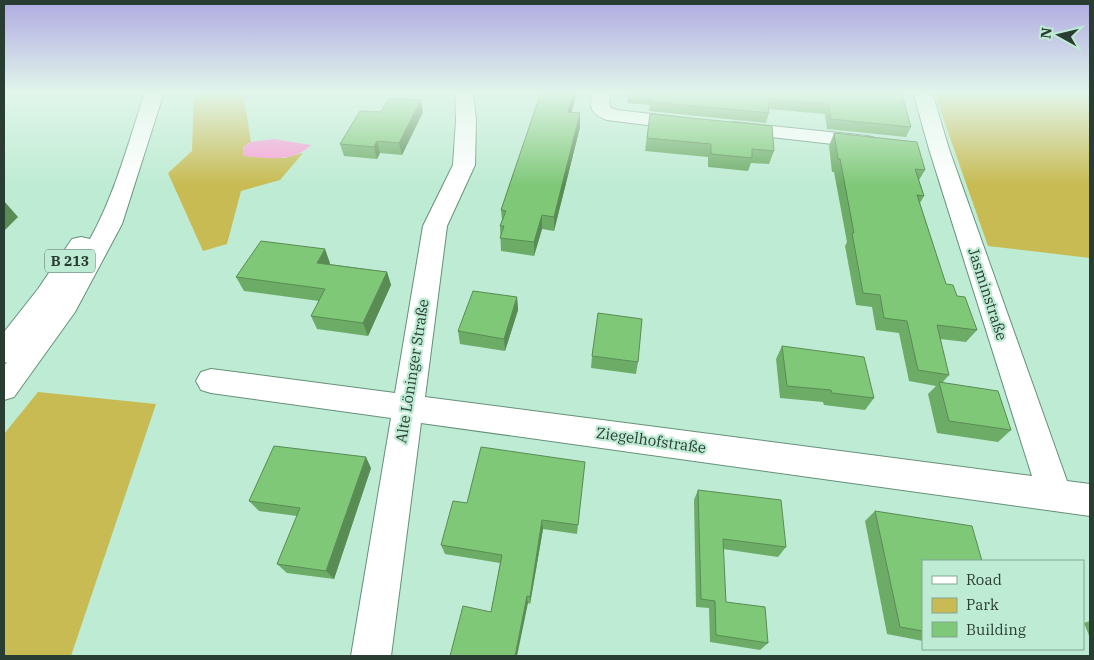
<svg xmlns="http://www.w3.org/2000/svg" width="1094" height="660" viewBox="0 0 1094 660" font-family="'IBM Plex Serif',serif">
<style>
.green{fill:#c8bb53}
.water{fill:#fa9cd7}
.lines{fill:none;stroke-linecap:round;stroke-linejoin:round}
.minor-casing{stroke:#65907a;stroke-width:2}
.trunk-casing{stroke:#65907a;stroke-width:2}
.minor{fill:#fff;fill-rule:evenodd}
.trunk{fill:#fff;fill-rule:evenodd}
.wall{fill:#6dac67}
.shaded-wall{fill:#598c54}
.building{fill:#7fc878;stroke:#598c54}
.labels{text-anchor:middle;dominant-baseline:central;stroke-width:4.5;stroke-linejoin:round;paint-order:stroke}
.shield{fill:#beebd3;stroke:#567163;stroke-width:1}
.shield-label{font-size:14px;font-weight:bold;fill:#2a3d33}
.street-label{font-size:15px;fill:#2a3d33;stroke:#beebd3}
</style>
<rect width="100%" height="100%" fill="#beebd3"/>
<g class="green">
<polygon points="194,92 243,92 251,142 243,147 244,156 284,158 303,153 280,180 241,191 227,244 203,251 168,173 192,151"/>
<polygon points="934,92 1090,92 1090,258 988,246"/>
<polygon points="38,392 156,404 71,656 4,656 4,434"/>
</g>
<path class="water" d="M274,139L311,145C293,163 267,158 244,156L243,147L251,142Z"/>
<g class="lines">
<defs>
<g id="minor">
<polygon points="455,92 473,92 476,120 475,165 447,226 425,397 1032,476 929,149 913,92 932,92 949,149 1067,481 1090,484 1090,516 421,423 391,656 351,656 391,418 211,393 201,390 196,381 201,372 211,369 395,393 423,226 453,165 456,120"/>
<path d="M593,92H611L609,103L611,108L617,110L686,118L693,120L696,124L693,128L686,130L607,120C592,114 588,109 593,92Z"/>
<polygon points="734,122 868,136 875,138 878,142 875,146 868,148 727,132 724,128 727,124"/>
</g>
<path id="trunk" d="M145,92H164L122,224L75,312L14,397L4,400V366L7,362L4,363V332L38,289L72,239L81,237L90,239C115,194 129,141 145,92Z"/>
</defs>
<use href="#minor" class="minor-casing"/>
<use href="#trunk" class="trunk-casing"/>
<use href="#minor" class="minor"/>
<use href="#trunk" class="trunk"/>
</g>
<g class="wall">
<polygon points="541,92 576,92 576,97 571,112 580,127 554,231 542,229 534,256 501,251 500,226 502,220 501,210"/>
<polygon points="629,92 901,92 911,127 906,137 827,129 825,114 769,109 769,113 766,123 649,111 650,105 627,103"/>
<polygon points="381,112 423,112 402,155 380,153 377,159 344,156 340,144"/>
<polygon points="650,114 774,151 769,164 751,163 748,171 708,167 708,157 645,151"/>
<polygon points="834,133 925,170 919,180 924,196 920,203 946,284 957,296 977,330 966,342 940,339 949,375 942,383 1011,430 998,442 937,433 928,394 936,386 909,381 899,333 876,330 872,307 856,305 845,246 847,242 834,172 832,172 829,146"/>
<polygon points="330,263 329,264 387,272 391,285 368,336 317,329 311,316 319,301 244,291 236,277"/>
<polygon points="517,297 518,310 505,351 460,344 458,331"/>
<polygon points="782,346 874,398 865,410 824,405 823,402 780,398 776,359"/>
<polygon points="592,356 638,362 636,374 591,368"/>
<polygon points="585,462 577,534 543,529 530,604 528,603 491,612 500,563 445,554 441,545 467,503"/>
<polygon points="371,468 334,579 287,573 277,564 297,516 259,511 249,501"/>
<polygon points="698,490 786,547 778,557 723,549 726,602 768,643 760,650 710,642 709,608 696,607 694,500"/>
<polygon points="875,511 923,561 923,641 887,634 865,521"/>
<polygon points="1090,621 1090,638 1084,623"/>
</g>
<g class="shaded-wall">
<polygon points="574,92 576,92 576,97 568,125 568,112"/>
<polygon points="421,100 423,112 402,155 399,143"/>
<polygon points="580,113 580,127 554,231 554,217"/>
<polygon points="377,141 380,153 377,159 374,147"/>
<polygon points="4,201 18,217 4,231"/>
<polygon points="542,215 542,229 534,256 534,242"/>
<polygon points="325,249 330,263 323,276 317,263"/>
<polygon points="387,272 391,285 368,336 363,323"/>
<polygon points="517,297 518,310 505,351 504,339"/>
<polygon points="366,457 371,468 334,579 326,571"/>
<polygon points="542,520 543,529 530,604 530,597"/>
<polygon points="527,596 528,603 517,656 515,656"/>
</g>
<g class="building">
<polygon points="541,92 574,92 568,112 580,113 554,217 542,215 534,242 500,238 504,226 500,226 506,211 501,210"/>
<polygon points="629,92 901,92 911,127 831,119 828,104 768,99 769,113 651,102 651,95 628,94"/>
<polygon points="389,98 421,100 399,143 377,141 374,147 340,144 360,111 381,112"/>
<polygon points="650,114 772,126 774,151 752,149 752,158 711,154 711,144 647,138"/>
<polygon points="834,133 917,142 925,170 915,169 924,196 917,195 946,284 953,285 957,296 965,297 977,330 937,325 949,375 918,370 907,321 884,318 880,295 863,293 852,233 854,233 840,159 838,159"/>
<polygon points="261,241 325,249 317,263 387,272 363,323 311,316 325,289 236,277"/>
<polygon points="473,291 517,297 504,339 458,331"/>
<polygon points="598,313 642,319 638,362 592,356"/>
<polygon points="782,346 864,357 874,398 832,393 831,390 787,386"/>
<polygon points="939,382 998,391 1011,430 949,421"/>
<polygon points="274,446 366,457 326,571 277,564 300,508 249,501"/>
<polygon points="481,447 585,462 578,525 542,520 530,597 527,596 515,656 450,656 463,606 491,612 502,555 441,545 453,501 467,503"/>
<polygon points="698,490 781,500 786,547 723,539 726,602 765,607 768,643 716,635 715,601 701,599"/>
<polygon points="875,511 972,526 982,561 923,561 923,631 900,627"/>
</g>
<linearGradient id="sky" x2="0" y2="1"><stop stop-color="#afaae1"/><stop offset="0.5" stop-color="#e2f6eb"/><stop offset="1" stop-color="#e2f6eb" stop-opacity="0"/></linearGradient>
<rect width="1094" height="185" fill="url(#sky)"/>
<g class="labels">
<rect class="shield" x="45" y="249.5" width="50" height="23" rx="4"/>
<g class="shield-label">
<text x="70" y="261">B 213</text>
</g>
<g class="street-label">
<text transform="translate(988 294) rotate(72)">Jasminstraße</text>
<text transform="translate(412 371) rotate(-81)">Alte Löninger Straße</text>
<text transform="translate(651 440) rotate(8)">Ziegelhofstraße</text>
</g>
</g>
<rect width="1094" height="660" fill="none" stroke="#2a3d33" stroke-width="10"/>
<rect x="922" y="560" width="162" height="90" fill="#beebd3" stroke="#83a593"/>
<rect x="932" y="576" width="25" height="8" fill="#ffffff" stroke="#83a593"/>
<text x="966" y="585" font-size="15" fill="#2a3d33">Road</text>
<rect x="932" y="598" width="25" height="15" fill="#c8bb53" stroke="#83a593"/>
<text x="966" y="610" font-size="15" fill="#2a3d33">Park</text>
<rect x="932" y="622" width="25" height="15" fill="#7fc878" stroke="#83a593"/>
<text x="966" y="635" font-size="15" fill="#2a3d33">Building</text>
<g transform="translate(1059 35) rotate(278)" stroke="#beebd3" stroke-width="4" paint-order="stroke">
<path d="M0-4L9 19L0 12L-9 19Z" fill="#2a3d33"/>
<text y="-8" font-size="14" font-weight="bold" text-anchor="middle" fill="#2a3d33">N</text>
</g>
</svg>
